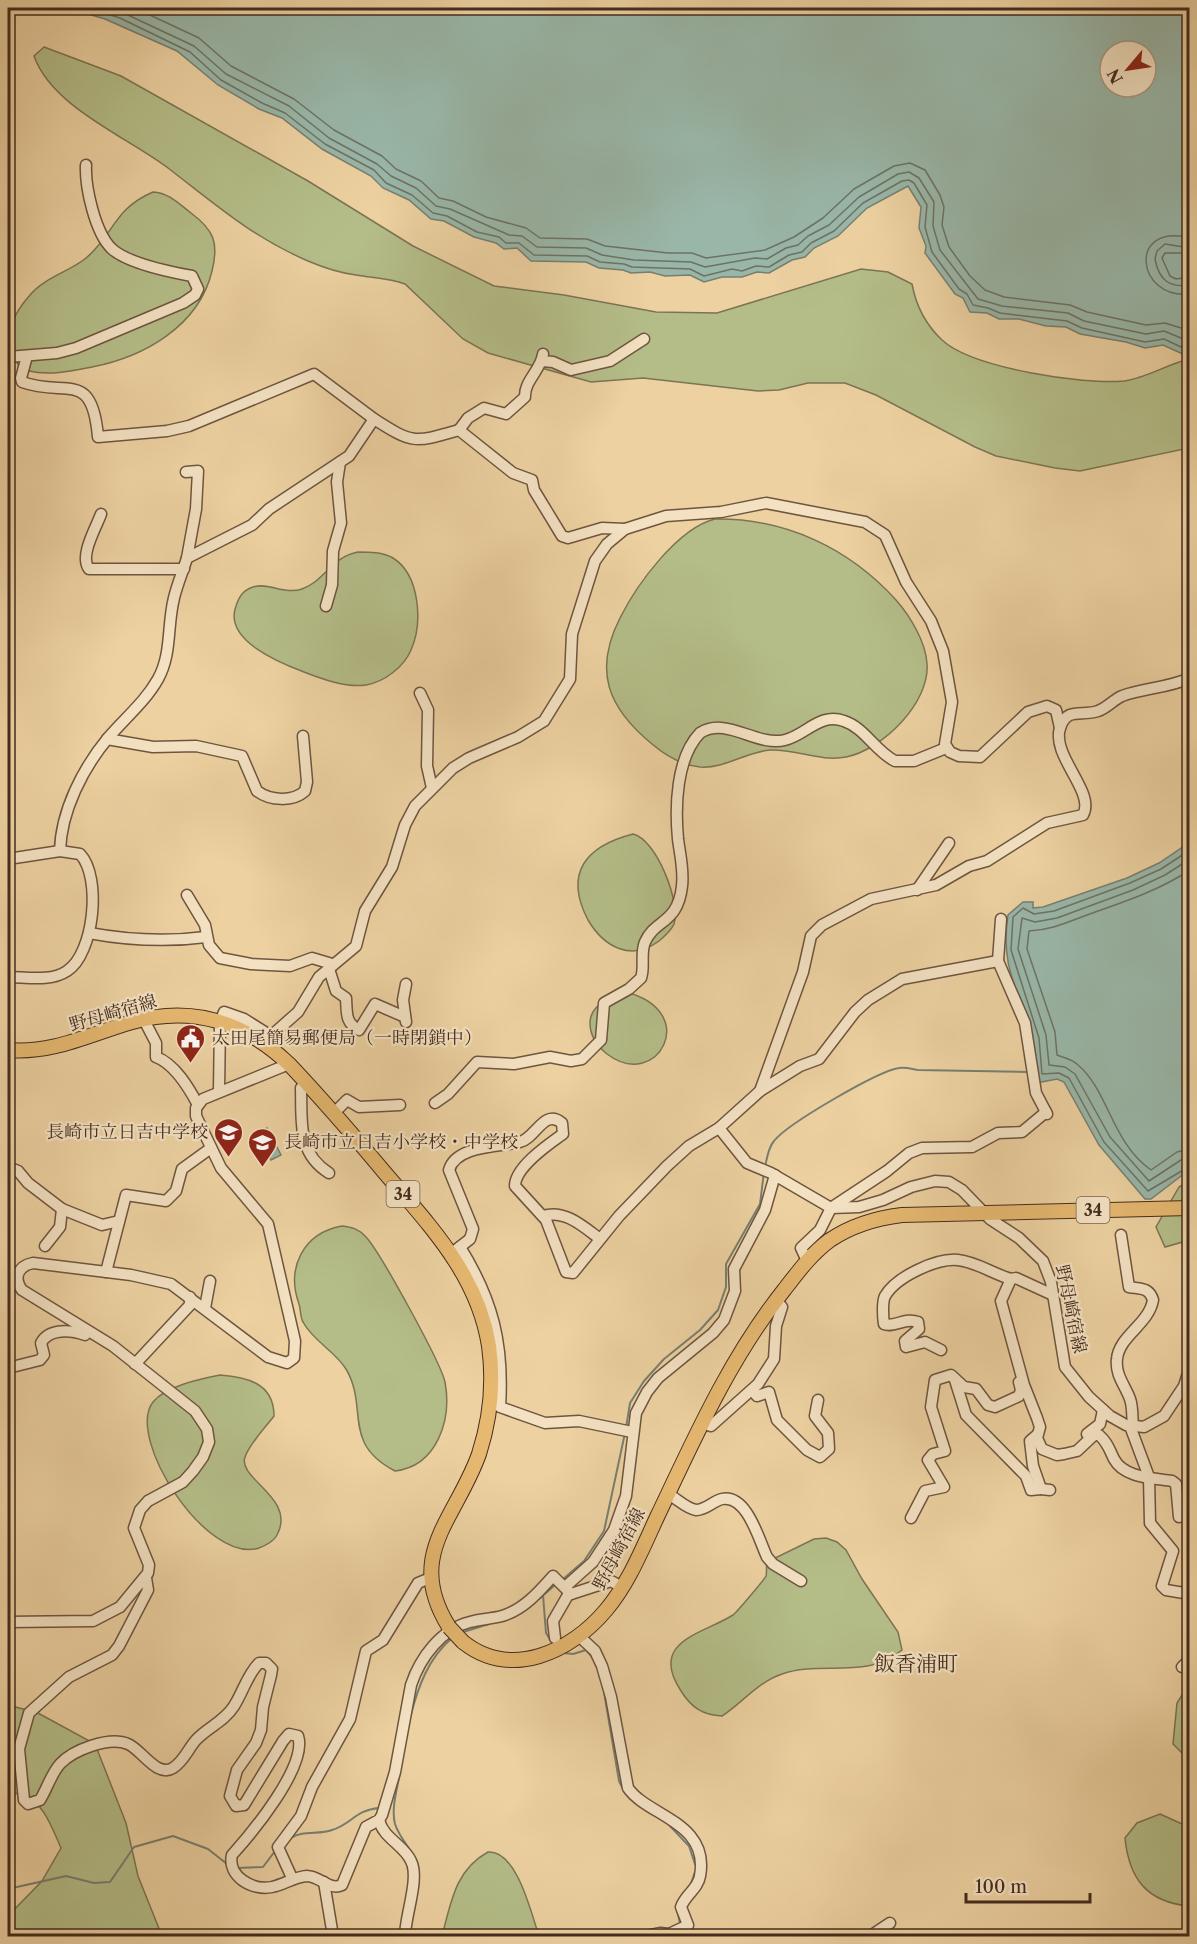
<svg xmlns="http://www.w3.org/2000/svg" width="1197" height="1944" viewBox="0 0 1197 1944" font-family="'Libre Caslon Text','Noto Serif JP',serif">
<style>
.green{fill:#b4bd88;stroke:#7c7454;stroke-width:1.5}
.water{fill:#99b7a9;stroke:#777f72;stroke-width:1.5;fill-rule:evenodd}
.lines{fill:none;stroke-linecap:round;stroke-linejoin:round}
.shore{stroke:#6e7264;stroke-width:1.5}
.stream{stroke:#777f72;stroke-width:2}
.minor-casing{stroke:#6e5540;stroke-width:13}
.major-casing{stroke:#442c1f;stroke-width:16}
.minor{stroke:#f3e1c2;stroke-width:10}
.major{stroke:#e6b870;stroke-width:14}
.major-bridge-casing{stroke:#442c1f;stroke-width:16;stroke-linecap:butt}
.major-bridge{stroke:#e6b870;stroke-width:14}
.labels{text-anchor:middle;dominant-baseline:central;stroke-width:4.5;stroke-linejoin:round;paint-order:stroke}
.shield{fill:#f3e1c2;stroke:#786250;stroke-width:1.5}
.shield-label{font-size:16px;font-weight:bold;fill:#442c1f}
.street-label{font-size:18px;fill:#442c1f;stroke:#f3e1c2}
.poi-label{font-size:18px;fill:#442c1f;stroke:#f3e1c2;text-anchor:start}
.quarter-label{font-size:21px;fill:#442c1f;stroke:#f3e1c2}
</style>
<rect width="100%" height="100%" fill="#edd1a1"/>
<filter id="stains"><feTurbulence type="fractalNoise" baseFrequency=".00333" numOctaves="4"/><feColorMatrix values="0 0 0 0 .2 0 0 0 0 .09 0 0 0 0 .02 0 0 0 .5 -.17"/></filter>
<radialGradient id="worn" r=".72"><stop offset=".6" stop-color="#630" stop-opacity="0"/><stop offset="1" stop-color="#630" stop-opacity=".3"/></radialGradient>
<g class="green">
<path d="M44,47L121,76L308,181L413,246L494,286L564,295L656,312L717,313L861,269L888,272L912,284C916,306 925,324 942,340C972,368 1083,385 1124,381C1146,378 1168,364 1189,359V448L1080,471L1055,468L996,456L975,447L876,395L845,383H808L779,390L758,391L643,378L591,382L488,353L463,339L405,284C389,278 373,278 356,275C340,273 322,267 308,261C252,237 215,204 168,168C127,137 52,107 34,56Z"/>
<path d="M153,192C169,193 178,203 191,213C214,230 219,243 212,271C199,326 144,357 92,367C72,371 49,376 29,371C23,370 18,365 15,360C0,338 14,313 30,295C45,277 69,272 86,258C114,235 113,209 153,192Z"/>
<path d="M715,519C785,518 849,548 896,600C910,616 926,642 927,664C930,703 882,750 846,757C820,762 796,749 770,750C746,752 724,769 700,767C682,765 666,756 652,744C608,708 593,671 620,618C637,584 678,528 715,519Z"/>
<path d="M358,552C369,552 383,552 393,558C420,575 423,623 411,650C404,667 384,682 366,685C346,688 322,679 304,672C280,663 223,640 236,606C239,597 243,590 253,587C268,582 285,595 302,589C325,581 331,557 358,552Z"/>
<path d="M633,834C656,839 681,902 674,924C671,931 665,936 659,941C631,962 604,947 588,920C563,872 587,846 633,834Z"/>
<path d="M626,992C702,1012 657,1092 607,1054C597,1046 590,1036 590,1023C590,1004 611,998 626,992Z"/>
<polygon points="1189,1181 1189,1235 1186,1241 1165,1247 1156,1227 1179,1187"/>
<path d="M342,1226C352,1227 359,1229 366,1237C380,1252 441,1363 445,1382C452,1420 437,1466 395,1471C341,1443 369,1408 346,1369C335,1351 313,1341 303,1322C300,1317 301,1310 299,1304C286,1268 303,1233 342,1226Z"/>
<path d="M220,1375C245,1377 274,1382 274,1416C265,1428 250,1443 245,1457C237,1479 297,1498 277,1535C274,1541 265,1546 259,1548C207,1565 125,1438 153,1402C166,1386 200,1379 220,1375Z"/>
<path d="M826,1538L837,1542L846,1550L862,1579L898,1632L902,1650C868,1680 821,1660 782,1674C758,1682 742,1703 722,1716C702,1715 691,1707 681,1691C648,1641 703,1634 733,1615C736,1613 764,1580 766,1576C767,1573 766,1566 767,1562L814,1539Z"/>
<polygon points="1189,1684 1189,1760 1173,1744 1177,1703"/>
<path d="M8,1705L38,1713L95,1744L126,1823L138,1876L162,1936H8V1916L42,1881L61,1848C51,1825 43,1801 19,1792L8,1798Z"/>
<path d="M1160,1814L1182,1824H1189V1906C1147,1902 1129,1879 1125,1838L1137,1823Z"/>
<path d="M488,1852C517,1850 531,1913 539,1936H442C451,1903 455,1870 488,1852Z"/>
</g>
<g class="water">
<path d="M49,8H1189V343L1185,355L1163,345L1145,348L1126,342L1080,334L1066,327L1046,326L1019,319H999L987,313L970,312L963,298L955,294L925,253L926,246L919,228L921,207L908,186L867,208L838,236L814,248L805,257L792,260L769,273L757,272L742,277H722L704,282L690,275L665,276L650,272L631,273L623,270L599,268L586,262L531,261L517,248L504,249L496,243L474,237L444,221L431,219L409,200L383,188L371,176L322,149L282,118L259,109L218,85L177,51L105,19L78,11L56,10ZM1110,51H1146V87H1110Z"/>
<path d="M1189,839V1170L1151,1199H1145L1099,1145L1064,1082L1057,1079L1036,1083C1035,1068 1036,1050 1032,1036C1018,989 1000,967 1008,915L1023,902H1033V908L1043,907L1127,878L1159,863L1187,844Z"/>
<polygon points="267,1128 281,1155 271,1160 256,1133"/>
</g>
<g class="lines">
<g class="shore">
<polyline points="88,8 120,18 190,52 221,80 262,103 285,113 325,144 374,170 386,183 412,195 433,213 447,216 477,232 499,237 506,243 519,243 534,255 587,256 600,262 624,264 632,267 690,269 704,276 732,269 742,271 756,266 769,267 789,255 802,252 811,243 834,231 863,203 902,181 909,180 914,183 927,205 925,227 932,252 959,289 967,294 973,305 988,308 1000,313 1067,321 1082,328 1145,342 1164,339 1181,347 1190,345"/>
<polyline points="113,8 194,46 226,74 289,106 329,138 377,164 391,176 416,188 436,206 450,209 509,235 522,236 537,247 586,248 602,255 634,260 691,262 705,267 755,258 767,259 786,248 798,245 808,236 829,225 859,197 898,174 909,172 919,178 934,202 933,226 940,250 978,299 1002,306 1068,313 1084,321 1146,334 1164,331 1181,338 1190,337"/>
<polyline points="135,8 199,38 231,66 294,99 334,130 382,156 396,169 421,181 439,198 453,201 486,217 526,228 540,238 587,239 605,246 668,253 692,253 706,258 765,250 794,237 823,218 854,189 894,166 910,163 925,170 940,195 944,207 942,225 949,247 970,276 985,290 1004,297 1070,305 1087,312 1146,325 1165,323 1181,328 1190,328"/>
<path d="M1190,238C1127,222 1136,300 1190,294"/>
<path d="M1190,248L1165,244L1157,251L1155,259C1159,280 1169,288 1190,285"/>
<polyline points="1190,260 1184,253 1165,253 1162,258 1170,276 1176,279 1190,277"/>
<polyline points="1190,850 1161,869 1130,883 1054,911 1034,914 1023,908 1013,917 1011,950 1039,1038 1042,1074 1059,1073 1069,1078 1104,1142 1148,1191 1190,1166"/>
<polyline points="1190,859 1165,875 1133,890 1057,918 1035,922 1022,918 1018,949 1046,1035 1049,1065 1065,1067 1075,1074 1110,1137 1149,1181 1181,1160 1190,1158"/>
<path d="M1190,870C1158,891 1123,902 1087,915C1068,922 1051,930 1029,931L1027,949L1055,1032L1057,1055C1064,1058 1072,1059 1078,1065C1108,1090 1112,1143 1151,1170L1177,1152L1190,1149"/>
</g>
<g class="stream">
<path d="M765,1167C767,1158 768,1148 774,1141C787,1124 878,1071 899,1068C905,1067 912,1069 918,1070L1028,1072"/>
<polyline points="626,1428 630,1403 644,1381 664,1359 700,1330 718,1310 726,1287 726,1264 760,1204 764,1172"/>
<polyline points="562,1580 584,1561 604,1531 625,1433"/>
<polyline points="543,1595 546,1633 554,1646"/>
<polyline points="539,1599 555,1585"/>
<polyline points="504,1621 515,1616"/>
<polyline points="460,1633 489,1624"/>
<polyline points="564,1653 573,1654 586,1650 593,1658"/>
<polyline points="604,1692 619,1781 625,1793 634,1802"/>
<path d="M410,1718C418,1687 428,1658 453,1637"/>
<path d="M400,1773C397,1789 391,1809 395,1824C401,1843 419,1854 419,1875"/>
<polyline points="669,1825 689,1846 695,1864"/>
<path d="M291,1838C303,1830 319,1835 332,1830C352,1824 355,1810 379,1808"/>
<polyline points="237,1868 263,1867 275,1851"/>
<polyline points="690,1887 695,1872"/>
<polyline points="8,1889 66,1876 94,1883 110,1882 134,1847 173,1836 208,1849 227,1864"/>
<polyline points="676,1906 680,1923"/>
</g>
<defs>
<g id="minor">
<path d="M27,356L21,378L22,382C66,398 92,368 98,437L167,431L189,426L314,374L374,419"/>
<path d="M8,357L57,353L76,348L183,303L195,295L198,289L192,276C170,272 129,264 112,249C95,233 85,187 86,165"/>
<polyline points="542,361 553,362 571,370 610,361 644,339"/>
<path d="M459,430L468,418L484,408L506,414L525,397C524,381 541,370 543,354"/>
<polyline points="186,472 198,471 196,509 187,558"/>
<path d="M101,514C96,528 79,556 89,569H184"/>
<polyline points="326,606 332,585 333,551 341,523 337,482 340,462"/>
<polyline points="420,693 428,710 427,766 432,788"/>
<path d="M107,739L153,747L196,746L242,756L257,791C270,801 293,802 305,791L307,782L303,736"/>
<path d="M60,851C61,811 83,768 108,738C125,718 145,702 158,679C172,654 167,625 174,598C177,585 183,571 187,558L252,525L269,509L349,456L374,419C413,444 414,443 459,430L513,473L532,480L534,490L562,536L568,538L602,528L625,529"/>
<path d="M8,859L60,851L80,854C102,877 94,954 67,971C51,982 26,977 8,977"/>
<polyline points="917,890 949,843"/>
<polyline points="187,895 205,925 209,945 220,958 251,964 290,966 312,958 332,964"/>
<polyline points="1001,919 998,961 1025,1023 1036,1093 1047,1114"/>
<path d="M89,933C127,940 168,942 206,937"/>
<path d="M329,969L336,991L346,998C347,1013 345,1023 359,1030L375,1004L405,1017"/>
<path d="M144,1020L156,1043V1057C175,1064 189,1088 198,1105"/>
<polyline points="406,1022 403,1000 406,984"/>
<polyline points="8,1034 9,1050"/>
<polyline points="272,1035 298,1012 319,977 356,946 365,911 392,867 405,825 415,806 453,768 469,758 518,737 544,721 570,679 572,634 595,561 607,544 625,529 666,516 721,512 766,503 865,522 885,535 906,582 931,621 943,651 952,702 945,744 950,752 959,756 980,757 1028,712 1047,706 1056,710 1060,728"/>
<path d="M306,1082L301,1088C302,1122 297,1153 329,1173"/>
<polyline points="219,1091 220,1022 224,1012 244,1019 279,1041"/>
<path d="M760,1091L803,972L811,936L822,925L871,899L936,885L969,866L987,861L1047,823L1083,815C1096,792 1051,756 1060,728C1067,706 1082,717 1098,711C1107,708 1113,700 1122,696C1144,688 1168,688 1190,678"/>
<path d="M435,1103L448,1094L477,1062L514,1064L550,1057L571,1061L582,1059L601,1040L604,1003L629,989L641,978C645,967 640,953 645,942C655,919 678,924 682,886C684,870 680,855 678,839C675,807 676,758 700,733C727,716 756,747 785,740C806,735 820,712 844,721C865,728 875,751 895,761H914L946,748"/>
<polyline points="334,1113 347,1100 359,1107 400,1105"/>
<polyline points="719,1128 747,1163 771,1173 831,1208 859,1207 883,1200 911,1187 935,1181 949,1182 962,1190 990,1219 1019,1238 1043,1261 1051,1282 1065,1367 1089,1397 1110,1416 1126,1425 1144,1427 1164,1416 1184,1386 1190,1367"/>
<polyline points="8,1167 18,1171 28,1183 62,1209 102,1225 119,1221"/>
<path d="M543,1216C565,1209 584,1227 600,1239"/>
<path d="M1121,1235L1129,1287C1140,1289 1149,1287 1153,1300C1149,1324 1119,1336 1117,1359C1115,1375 1125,1385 1130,1399C1133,1407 1132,1418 1133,1427"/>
<polyline points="45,1246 60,1227 62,1209"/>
<path d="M460,1247C493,1300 504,1344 500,1407L545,1423L579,1421L632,1432"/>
<path d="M452,1253L470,1239L473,1229L449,1170C456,1145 500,1147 520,1142C536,1138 544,1108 562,1123L563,1134C549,1144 515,1167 515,1186L546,1220L566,1272L573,1273L619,1216L667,1166L689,1146L719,1128L760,1091L800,1066L819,1059L855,1012L868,1000L902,979L998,961"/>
<polyline points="807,1261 801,1248 820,1230 831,1208 887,1171 909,1153 922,1148 972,1147 998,1133 1022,1132 1046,1112"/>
<polyline points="106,1272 126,1195 166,1201 176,1191 182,1169 211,1148"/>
<path d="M1053,1295L1016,1278L1011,1279L1001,1301L1024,1385L1037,1418L1040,1427L1037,1438L1042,1449L1057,1455L1064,1454L1077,1451L1094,1435H1099C1108,1443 1109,1449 1114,1459C1124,1478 1153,1478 1172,1481L1176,1484L1179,1517"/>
<polyline points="205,1308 210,1281"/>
<path d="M941,1350L925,1342L906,1347L905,1341L919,1329L918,1322C905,1317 894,1328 884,1324C883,1318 882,1302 885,1296C896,1277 936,1258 958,1260C977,1262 993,1274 1011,1279"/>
<polyline points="135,1364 190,1305 190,1297"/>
<path d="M8,1368L40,1360L44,1355L41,1343C49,1328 71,1330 85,1335"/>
<polyline points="955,1380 966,1415 1026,1476 1031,1490 1041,1489"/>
<polyline points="752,1390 757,1396 769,1392 777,1420 807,1450 820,1457 829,1449 828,1433 815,1416 818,1400"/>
<polyline points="702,1423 711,1426 758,1384 774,1359 776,1326 782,1307 776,1300"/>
<polyline points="1130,1426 1149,1477 1150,1523 1173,1551 1162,1586 1166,1590 1190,1594"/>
<polyline points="1087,1434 1100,1424 1103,1410"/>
<polyline points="1037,1435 1030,1441 1033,1466 1041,1489 1050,1490"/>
<path d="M668,1494C676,1498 687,1509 696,1510C706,1510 713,1501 722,1499C747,1494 759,1540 767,1557L773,1564L801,1581"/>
<polyline points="911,1518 925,1491 944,1487 928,1460 933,1454 945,1451 931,1407 935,1380 951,1375 964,1387 976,1389 988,1405 995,1407 1019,1396 1021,1390 1019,1382"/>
<path d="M146,1578L148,1590L119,1646L112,1655L69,1677L29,1713L19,1749L24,1800L28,1804L40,1800C47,1789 51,1774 60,1764C73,1750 109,1736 128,1744C142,1750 157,1778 173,1768C184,1761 188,1749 196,1740C208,1727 224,1722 234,1706C243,1692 247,1675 259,1663H266L272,1669L271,1675L263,1707L261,1730L256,1743L237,1770L230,1796L236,1806L244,1805L283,1741L289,1734L298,1736C308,1766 251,1834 232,1855C227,1876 252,1891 272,1887C285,1884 294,1877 307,1876C320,1876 329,1891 342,1885L366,1827L379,1820L382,1815L395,1772L411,1685C420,1658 441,1629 470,1622C480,1619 491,1619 502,1616C523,1610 539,1592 553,1576L571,1594"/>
<polyline points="565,1587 593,1562 614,1530 626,1496 636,1413 647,1392 658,1378 713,1333 724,1320 735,1291 734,1269 765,1210 775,1175"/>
<path d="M8,1622L93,1621L120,1607L148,1573L149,1565L134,1528L140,1510L148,1501L183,1482L193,1471L203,1457L209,1442L207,1429L195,1411L113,1346L22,1290C13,1278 18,1266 33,1263L131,1275L171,1284L268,1357L287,1363L294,1358L295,1341L268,1224L221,1168L196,1116V1108L203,1099L289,1064"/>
<path d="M579,1636L595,1651L602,1666L611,1697L628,1788C647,1816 710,1822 700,1876C698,1889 685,1895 681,1907L688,1925L669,1934L660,1933L645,1936"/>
<polyline points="555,1638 553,1621 568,1595 611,1581 622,1587"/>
<polyline points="1182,1667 1190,1659"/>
<path d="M379,1820C383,1838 404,1845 411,1861C420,1878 405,1916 405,1936"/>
<polyline points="292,1878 278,1847 301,1816 312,1787 350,1719 366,1651 383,1640 418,1583 430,1578"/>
<polyline points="324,1882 333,1936"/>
<polyline points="875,1933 890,1923"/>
</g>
<g id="major">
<path d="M8,1050C53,1054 90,1034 132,1022C193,1005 244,1022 289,1064C322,1099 354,1136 385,1173C430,1226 478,1275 489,1346C494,1382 490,1420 479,1454C456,1519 404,1555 449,1627"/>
<path d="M463,1642C511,1680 571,1652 606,1610C629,1583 643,1547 658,1515C695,1437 730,1358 784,1290C798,1272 811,1254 830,1240C851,1226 877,1218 902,1215L1190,1208"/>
</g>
</defs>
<use href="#minor" class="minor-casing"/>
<use href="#major" class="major-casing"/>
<use href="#minor" class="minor"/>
<use href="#major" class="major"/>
<defs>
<polyline id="major-bridge" points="449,1627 463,1642"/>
</defs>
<use href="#major-bridge" class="major-bridge-casing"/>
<use href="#major-bridge" class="major-bridge"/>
</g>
<defs>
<symbol id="civic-pin" viewBox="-11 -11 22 30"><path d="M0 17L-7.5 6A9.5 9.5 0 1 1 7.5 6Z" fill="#8f2418" stroke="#f3e1c2"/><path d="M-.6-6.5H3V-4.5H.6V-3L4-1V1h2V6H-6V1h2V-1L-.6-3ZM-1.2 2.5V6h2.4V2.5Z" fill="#fff"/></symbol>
<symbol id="school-pin" viewBox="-11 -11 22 30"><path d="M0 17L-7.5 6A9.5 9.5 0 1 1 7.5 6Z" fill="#8f2418" stroke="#f3e1c2"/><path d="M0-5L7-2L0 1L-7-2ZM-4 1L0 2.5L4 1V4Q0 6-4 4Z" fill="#fff"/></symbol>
</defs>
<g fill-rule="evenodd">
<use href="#civic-pin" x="174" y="1022" width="33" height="45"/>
<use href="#school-pin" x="212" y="1116" width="33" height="45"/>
<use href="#school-pin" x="246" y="1126" width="33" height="45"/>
</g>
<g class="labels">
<g class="shield">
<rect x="386.5" y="1181" width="33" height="26" rx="4.5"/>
<rect x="1076.5" y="1197" width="33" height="26" rx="4.5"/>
</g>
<g class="shield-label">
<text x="403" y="1194">34</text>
<text x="1093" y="1210">34</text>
</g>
<g class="street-label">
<text transform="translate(113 1013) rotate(-16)">野母崎宿線</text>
<text transform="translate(1071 1309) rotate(78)">野母崎宿線</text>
<text transform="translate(619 1549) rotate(-62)">野母崎宿線</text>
</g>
<g class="poi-label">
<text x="212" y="1038">太田尾簡易郵便局（一時閉鎖中）</text>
<text x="208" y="1132" text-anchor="end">長崎市立日吉中学校</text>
<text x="284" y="1142">長崎市立日吉小学校・中学校</text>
</g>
<g class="quarter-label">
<text x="916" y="1663">飯香浦町</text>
</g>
</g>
<rect width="1197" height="1944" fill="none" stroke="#edd1a1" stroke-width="30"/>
<rect x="9" y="9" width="1179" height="1926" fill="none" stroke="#442c1f" stroke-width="3"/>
<rect x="15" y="15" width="1167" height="1914" fill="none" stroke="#442c1f" stroke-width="1.5"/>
<g transform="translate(1128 69) rotate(241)"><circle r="28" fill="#f3e1c2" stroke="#ad9981" stroke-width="1.5"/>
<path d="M0-4.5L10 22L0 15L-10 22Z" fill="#8f2418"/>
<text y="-9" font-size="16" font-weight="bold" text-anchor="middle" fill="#442c1f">N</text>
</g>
<path d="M966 1893v9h124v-9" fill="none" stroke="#442c1f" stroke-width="3"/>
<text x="975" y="1893" font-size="18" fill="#442c1f" stroke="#f3e1c2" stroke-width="4.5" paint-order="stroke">100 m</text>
<rect width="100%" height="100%" filter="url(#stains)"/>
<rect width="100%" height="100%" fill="url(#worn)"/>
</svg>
